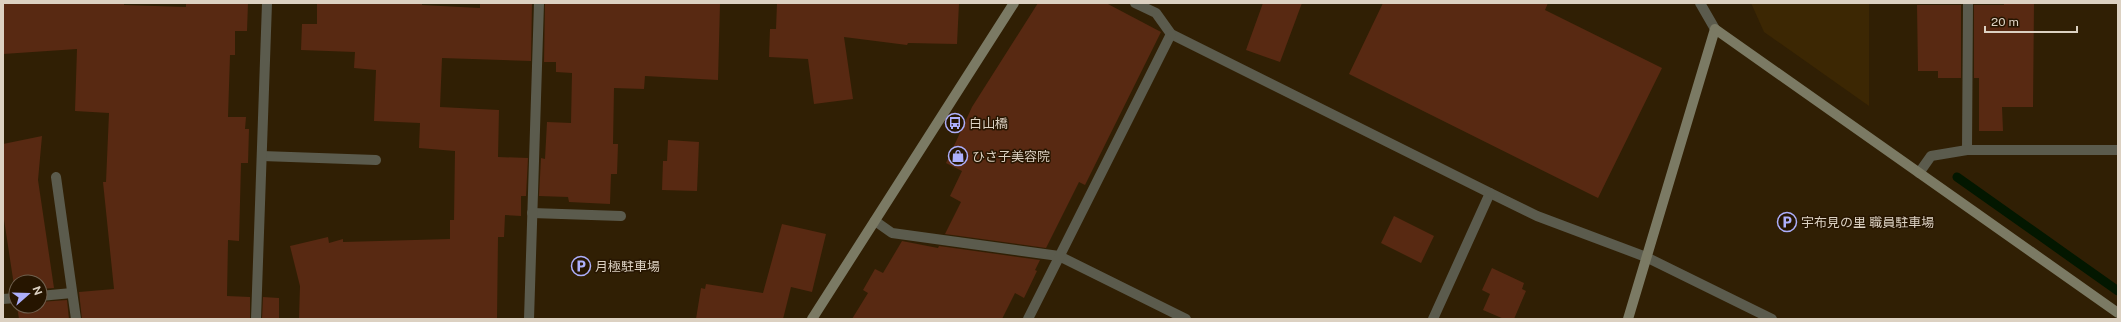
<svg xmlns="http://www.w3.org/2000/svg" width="2121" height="322" viewBox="0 0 2121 322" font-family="'Public Sans','Noto Sans JP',sans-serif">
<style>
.built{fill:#3c2703}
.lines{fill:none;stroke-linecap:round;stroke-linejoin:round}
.stream{stroke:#031700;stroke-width:9}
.building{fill:#582912}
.lane{stroke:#5b5b4d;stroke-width:10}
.street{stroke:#5b5b4d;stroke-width:10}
.secondary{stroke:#7b7a64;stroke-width:10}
.labels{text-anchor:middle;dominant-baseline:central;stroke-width:3;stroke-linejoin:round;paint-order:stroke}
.poi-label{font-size:13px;fill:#dcd1c2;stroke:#261500;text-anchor:start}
</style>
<rect width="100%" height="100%" fill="#301f04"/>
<polygon class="built" points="1751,3 1869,3 1869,106 1764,32"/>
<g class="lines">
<polyline class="stream" points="1957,177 2118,291"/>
</g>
<g class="building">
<polygon points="3,3 124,3 124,5 186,7 186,3 248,3 247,31 235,31 235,55 230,55 228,117 246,117 245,129 249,129 248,163 241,163 239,241 228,240 227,296 250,297 250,319 82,319 79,292 114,289 103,182 106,182 109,113 75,111 77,49 3,54"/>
<polygon points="317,3 422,3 422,5 480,8 480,3 532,3 531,61 442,58 440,107 499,110 498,157 528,158 526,196 521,196 521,216 505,215 504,237 498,237 497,319 299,319 300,286 290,246 328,237 329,243 343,239 343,242 450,239 450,220 454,220 455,151 419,148 420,123 374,121 376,70 354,68 355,52 301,50 302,24 317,24"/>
<polygon points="545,3 720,3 718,80 645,76 644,89 614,88 613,144 618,144 617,174 611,174 610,204 569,202 568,197 539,196 541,158 545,159 547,122 571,123 572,73 556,72 556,62 544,62"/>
<polygon points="777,3 959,3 957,44 908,43 907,45 844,37 853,99 814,104 808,59 769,57 770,29 776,29"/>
<polygon points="1038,3 1106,3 1161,32 1085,185 1079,182 1046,248 945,234 961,202 950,196 962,171 946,163 972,107"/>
<polygon points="1263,3 1302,3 1280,62 1246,50"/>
<polygon points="1383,3 1548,3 1545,10 1662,68 1598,198 1349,74"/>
<polygon points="2004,3 2034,3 2033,107 2002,107 2003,131 1979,131 1979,78 1974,78 1974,5 2004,5"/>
<polygon points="1917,5 1961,5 1961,78 1938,78 1938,71 1918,71"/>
<polygon points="42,136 38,180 54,288 40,289 40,282 16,282 15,292 3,213 3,144"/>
<polygon points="668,140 699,142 697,191 662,190 663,161 667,161"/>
<polygon points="1394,216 1434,236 1421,263 1381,243"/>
<polygon points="782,224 826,234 812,292 791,287 783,319 696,319 701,288 705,289 706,284 763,293"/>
<polygon points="902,241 938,248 939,246 1040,260 1035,270 1037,271 1024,298 1015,293 1002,319 852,319 868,293 863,290 875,269 883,273"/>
<polygon points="1492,268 1524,283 1522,289 1526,291 1514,319 1504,319 1483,310 1490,294 1482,290"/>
<polygon points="263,297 279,298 279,319 262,319"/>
<polygon points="67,300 69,319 19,319 17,306 40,306 40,302"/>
</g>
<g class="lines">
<polyline class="lane" points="532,213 621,216"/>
<g class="street">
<polyline points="1135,3 1156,13 1171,34 1490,193 1537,216 1646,257 1772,319"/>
<polyline points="1700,3 1715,29"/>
<polyline points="1967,150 1968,3"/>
<polyline points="262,156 376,160"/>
<polyline points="1919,173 1931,156 1967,150 2118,150"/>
<polyline points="56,177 76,319"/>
<polyline points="875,221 892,233 1059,256 1186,319"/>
<polyline points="40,296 72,293"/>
<polyline points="3,299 16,298"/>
<polyline points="256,319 267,3"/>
<polyline points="529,319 539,3"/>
<polyline points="1028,319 1171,34"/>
<polyline points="1433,319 1490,193"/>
</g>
<g class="secondary">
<polyline points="812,319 1014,3"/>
<polyline points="1628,319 1715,29 2118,313"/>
</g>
</g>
<defs>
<symbol id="bus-ring" viewBox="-11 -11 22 22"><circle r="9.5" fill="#261500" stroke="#adaffb" stroke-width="1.5"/><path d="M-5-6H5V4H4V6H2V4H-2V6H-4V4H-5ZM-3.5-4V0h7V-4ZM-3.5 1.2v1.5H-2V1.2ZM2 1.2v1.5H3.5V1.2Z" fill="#adaffb"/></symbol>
<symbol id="shop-ring" viewBox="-11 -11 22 22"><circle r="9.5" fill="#261500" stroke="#adaffb" stroke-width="1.5"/><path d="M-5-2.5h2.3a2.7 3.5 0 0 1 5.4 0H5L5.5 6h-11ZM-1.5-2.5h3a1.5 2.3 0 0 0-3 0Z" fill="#adaffb"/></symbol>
<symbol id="parking-ring" viewBox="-11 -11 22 22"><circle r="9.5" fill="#261500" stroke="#adaffb" stroke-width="1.5"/><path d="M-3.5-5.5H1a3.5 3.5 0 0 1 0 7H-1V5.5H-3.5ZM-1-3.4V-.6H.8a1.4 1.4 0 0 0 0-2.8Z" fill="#adaffb"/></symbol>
</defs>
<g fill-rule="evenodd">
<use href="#bus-ring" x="944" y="112" width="22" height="22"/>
<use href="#shop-ring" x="947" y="145" width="22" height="22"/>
<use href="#parking-ring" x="1776" y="211" width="22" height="22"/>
<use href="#parking-ring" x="570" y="255" width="22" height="22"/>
</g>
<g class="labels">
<g class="poi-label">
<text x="969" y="123">白山橋</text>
<text x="972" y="156">ひさ子美容院</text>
<text x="1801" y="222">宇布見の里 職員駐車場</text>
<text x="595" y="266">月極駐車場</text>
</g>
</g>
<rect width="2121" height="322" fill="none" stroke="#dcd1c2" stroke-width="8"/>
<g transform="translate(28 294) rotate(70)"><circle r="19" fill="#261500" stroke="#6f604e"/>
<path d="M0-3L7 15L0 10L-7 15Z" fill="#adaffb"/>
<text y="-6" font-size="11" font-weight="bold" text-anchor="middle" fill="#dcd1c2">N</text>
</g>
<path d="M1985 26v6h92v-6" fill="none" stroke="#dcd1c2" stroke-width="2"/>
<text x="1991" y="26" font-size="12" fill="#dcd1c2" stroke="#261500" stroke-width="3" paint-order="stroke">20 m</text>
</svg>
